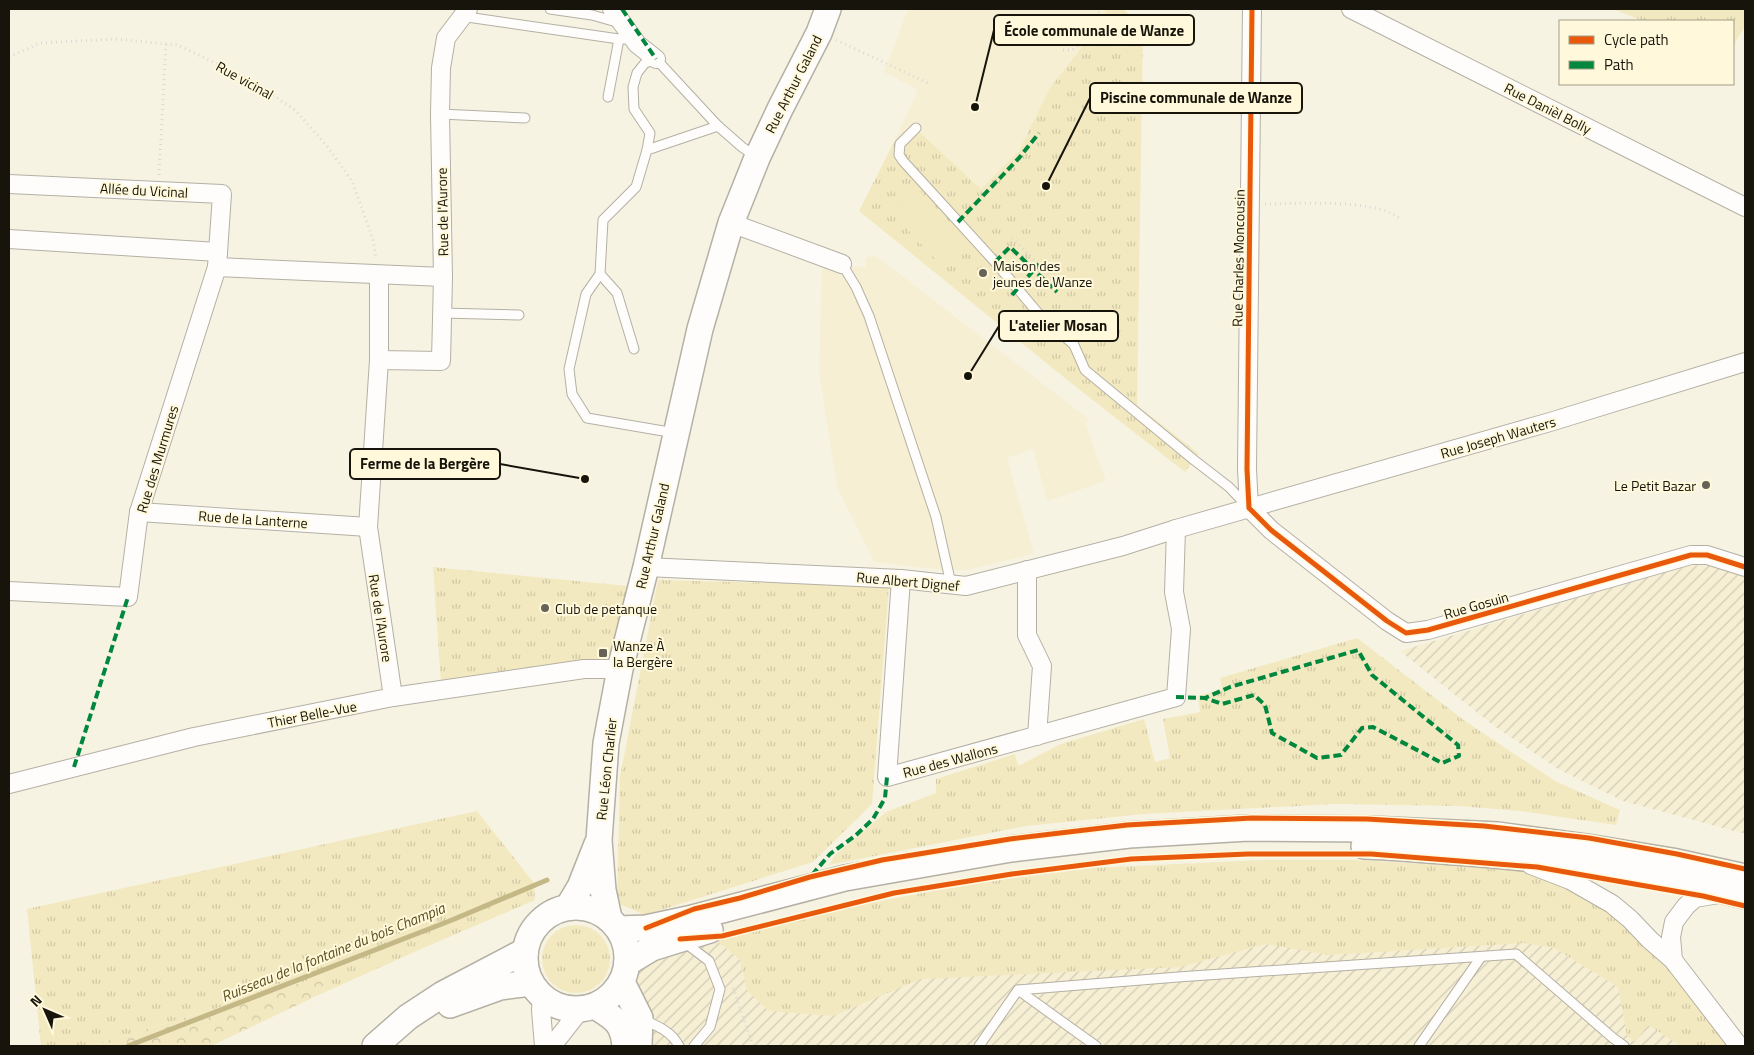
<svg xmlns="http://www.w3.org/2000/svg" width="1754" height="1055" viewBox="0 0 1754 1055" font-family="'Titillium Web',sans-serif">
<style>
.built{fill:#f6efd4}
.industrial{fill:url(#industrial-furrows)}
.grass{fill:url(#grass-tufts)}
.forest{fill:url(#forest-crowns)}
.garden{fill:#f3e9c0}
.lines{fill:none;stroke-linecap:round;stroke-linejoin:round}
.stream{stroke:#c5b887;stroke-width:5}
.lane-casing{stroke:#b4b0a4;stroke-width:11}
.street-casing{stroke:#b4b0a4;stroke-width:20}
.secondary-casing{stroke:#b4b0a4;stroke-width:28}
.path{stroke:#dad9d4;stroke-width:3;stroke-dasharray:1 4;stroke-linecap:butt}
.lane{stroke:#fefdfb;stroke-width:9}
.street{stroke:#fefdfb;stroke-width:18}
.secondary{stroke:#fefdfb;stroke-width:25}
.quiet{stroke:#00873e;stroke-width:4;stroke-dasharray:8 4;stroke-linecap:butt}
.cycleway-casing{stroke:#fff8db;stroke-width:8}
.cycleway{stroke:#e8590c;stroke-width:5}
.poi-dot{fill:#656357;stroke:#fff8db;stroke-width:2}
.labels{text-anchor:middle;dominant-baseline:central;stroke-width:4;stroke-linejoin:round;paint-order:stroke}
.street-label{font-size:14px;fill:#17150b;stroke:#fff8db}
.poi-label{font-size:14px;fill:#17150b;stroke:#fff8db;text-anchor:start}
.water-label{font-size:15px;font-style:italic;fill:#5c501f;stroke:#fff8db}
.leader{fill:none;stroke:#17150b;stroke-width:2}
.callout-dot{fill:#17150b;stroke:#fff8db;stroke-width:2}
.callout{fill:#fff8db;stroke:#17150b;stroke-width:2}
.callout-label{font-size:15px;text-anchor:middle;font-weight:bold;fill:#17150b}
</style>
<defs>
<pattern id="industrial-furrows" width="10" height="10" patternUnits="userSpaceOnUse" patternTransform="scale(1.25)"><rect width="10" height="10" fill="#f6efd4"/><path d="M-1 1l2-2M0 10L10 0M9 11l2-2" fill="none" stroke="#d2ccb5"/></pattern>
<pattern id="grass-tufts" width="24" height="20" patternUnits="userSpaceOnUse" patternTransform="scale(1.25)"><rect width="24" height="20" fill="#f3e9c0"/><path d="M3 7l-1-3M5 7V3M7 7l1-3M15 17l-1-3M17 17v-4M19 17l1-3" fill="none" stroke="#d0c7a4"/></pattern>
<pattern id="forest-crowns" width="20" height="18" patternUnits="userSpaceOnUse" patternTransform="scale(1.25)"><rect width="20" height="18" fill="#f3e9c0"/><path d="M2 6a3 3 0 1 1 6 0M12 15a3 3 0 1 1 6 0" fill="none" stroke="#d0c7a4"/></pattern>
</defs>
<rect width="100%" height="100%" fill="#f7f3e3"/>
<g class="built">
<polygon points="908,9 1107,9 1078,52 1050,88 1019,151 981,189 912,125 895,140 918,90 884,72"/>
<polygon points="876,256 1089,419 1085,422 1106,481 1047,501 1033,449 1007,458 1034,554 967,570 943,570 874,562 837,487 819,372 822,266 866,267 866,257"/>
</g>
<g class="industrial">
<polygon points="1688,565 1709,566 1745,577 1745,834 1623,801 1558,769 1494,726 1400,651"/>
<polygon points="1265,860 1353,860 1526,870 1729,1046 645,1046 632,983 642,961 716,940 839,909 923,893 1006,879 1096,868"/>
</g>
<g class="grass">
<polygon points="1107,9 1124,9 1143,33 1137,405 1199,454 1185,472 1071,383 859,211 895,140 912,125 981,189 1019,151 1050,88 1078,52"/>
<polygon points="1613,9 1745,9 1745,26 1733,46 1733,21 1643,21"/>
<polygon points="433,567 628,586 612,657 441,684"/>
<polygon points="658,580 889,586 872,804 813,862 645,915 617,903 620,777"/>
<polygon points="1357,638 1465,721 1555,781 1620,810 1616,825 1520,811 1459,806 1336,804 1144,814 1026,826 829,865 835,855 886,812 936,793 936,779 1015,754 1018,766 1061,744 1144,719 1155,762 1170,758 1163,719 1200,712 1198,696 1222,689 1220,678"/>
<polygon points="477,811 534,883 535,900 421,949 323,993 324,976 90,1046 41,1046 27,909"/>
<polygon points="1265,860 1353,860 1526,870 1609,907 1666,964 1729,1046 1681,1046 1648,1025 1635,1042 1627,1036 1618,987 1554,948 1524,943 1329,955 1266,944 1180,967 921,979 833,1016 769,1011 747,991 740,960 716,940 839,909 923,893 1006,879 1096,868"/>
<circle cx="576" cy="959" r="34"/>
</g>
<polygon class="forest" points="324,976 323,993 211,1046 90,1046"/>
<polygon class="garden" points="919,190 964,238 938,262 893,214"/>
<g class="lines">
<polyline class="stream" points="128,1046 452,920 547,880"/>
<defs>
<g id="lane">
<polyline points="550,9 592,15 620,23"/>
<polyline points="461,18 467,17 619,39 633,39"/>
<polyline points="608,97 619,39"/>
<polyline points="440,114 525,118"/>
<polyline points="916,128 900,144 899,155 903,161 995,262 1038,313 1074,345 1085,370 1194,460 1229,487 1247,506"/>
<polyline points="647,150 650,133 634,109 633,87 637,73 645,63 656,59 718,126"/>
<polyline points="842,264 856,287 869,316 936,517 951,584"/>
<polyline points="600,274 617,293 634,349"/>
<polyline points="442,313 519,315"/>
<polyline points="675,433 587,418 572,394 569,369 586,294 600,274 603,220 636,187 647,150 718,126 742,147 755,156"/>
<polyline points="684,942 709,961 720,989 710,1027 694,1046"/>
<polyline points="1018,990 1096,1046"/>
<path d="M642,1019C657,1026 671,1031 679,1046"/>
<polyline points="979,1046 1018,990 1178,977 1516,954 1613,1038 1624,1046"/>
<polyline points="1419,1046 1481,957"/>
</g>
<g id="street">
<polyline points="612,9 637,44 656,59"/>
<polyline points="1351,9 1745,207"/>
<polyline points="9,184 222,194 217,267 139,512 128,597 9,591"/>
<polyline points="731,223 842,264"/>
<polyline points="9,239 218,252"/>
<polyline points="217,267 443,277"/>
<polyline points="379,275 379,360 368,527 393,697"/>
<polyline points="379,360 441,361 443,277 440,114 441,68 446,38 468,9"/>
<polyline points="1249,508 1271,530 1387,621 1406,633 1428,630 1691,555 1707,555 1745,567"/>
<polyline points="1249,508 1247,469 1252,9"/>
<polyline points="139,512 368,527"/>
<polyline points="646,567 901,579 966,586 1123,546 1176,529 1550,422 1745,362"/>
<polyline points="1027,570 1027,635 1042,666 1037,736"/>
<polyline points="901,579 887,777 1176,697 1181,629 1174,592 1176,529"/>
<polyline points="9,784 194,737 393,697 584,669 620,669"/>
<polyline points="1531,865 1570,880 1612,904 1630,919 1650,940 1673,960 1739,1046"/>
<polyline points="1673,960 1671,937 1674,922 1686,906 1695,898 1719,894"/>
<polyline points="542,997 541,1010 544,1046"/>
<polyline points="552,1046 581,1009"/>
</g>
<g id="secondary">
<path d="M1364,846C1395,847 1425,850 1456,852C1553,859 1650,872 1745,896"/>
<circle cx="576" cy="958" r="51"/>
<polyline points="568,907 580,887 597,844"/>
<polyline points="609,918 603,890 599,840 606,743 620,669 646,567 700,329 731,223 757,158 780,109 819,33 828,9"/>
<polyline points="619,929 646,928 688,919 845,878 1011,849 1129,835 1248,828 1370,829 1498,835 1587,847 1672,861 1745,877"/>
<polyline points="627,963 652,948 710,930"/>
<polyline points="622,982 640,1018 639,1046"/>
<polyline points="450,1005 500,987 531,983"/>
<path d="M595,1006C614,1018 623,1022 625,1046"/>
<polyline points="375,1046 408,1017 443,994 525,951"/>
</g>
</defs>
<use href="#lane" class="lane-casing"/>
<use href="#street" class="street-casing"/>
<use href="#secondary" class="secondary-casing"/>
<g class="path">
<polyline points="836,40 930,84"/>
<polyline points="1063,50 1072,50 1077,46 1101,9"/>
<polyline points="9,57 40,43 115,39 178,45 250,80 295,110 327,146 352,181 373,239 376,259"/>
<polyline points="159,175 166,44"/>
<path d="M1265,204C1298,204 1374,198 1399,218"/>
<polyline points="1012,238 1062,287"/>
<polyline points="733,988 753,1046"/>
</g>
<use href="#lane" class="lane"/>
<use href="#street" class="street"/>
<use href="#secondary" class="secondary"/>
<g class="quiet">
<polyline points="622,9 656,59"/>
<polyline points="958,222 1019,158 1039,133"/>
<polyline points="995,262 1010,247 1057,292"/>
<polyline points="1012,295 1039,264"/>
<polyline points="1176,697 1205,698 1222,704 1254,695 1265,705 1272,733 1317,758 1341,755 1362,728 1373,727 1442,763 1459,756 1458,745 1372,675 1358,650 1230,687 1205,698"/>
<polyline points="74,767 128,597"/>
<polyline points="812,875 830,854 855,836 873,819 885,798 887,777"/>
</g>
<defs>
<g id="cycleway">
<polyline points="1252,9 1247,469 1249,508 1271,530 1387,621 1406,633 1428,630 1691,555 1707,555 1745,567"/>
<polyline points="646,928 694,909 740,898 810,877 882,860 1010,839 1127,825 1252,818 1367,819 1484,826 1589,838 1677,854 1745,869"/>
<polyline points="680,939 722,936 894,893 1012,874 1131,859 1248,854 1371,854 1537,867 1703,896 1745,906"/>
</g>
</defs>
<use href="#cycleway" class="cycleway-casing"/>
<use href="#cycleway" class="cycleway"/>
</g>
<g class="poi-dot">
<circle cx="983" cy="273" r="5"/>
<circle cx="1706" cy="485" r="5"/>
<circle cx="545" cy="608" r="5"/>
<rect x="598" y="648" width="10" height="10" rx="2.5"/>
</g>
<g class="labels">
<g class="street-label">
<text transform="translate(245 80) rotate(29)">Rue vicinal</text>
<text transform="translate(793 84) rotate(-63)">Rue Arthur Galand</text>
<text transform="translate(1548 108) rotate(27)">Rue Danièl Bolly</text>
<text transform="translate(144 190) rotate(3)">Allée du Vicinal</text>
<text transform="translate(442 212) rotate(-91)">Rue de l'Aurore</text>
<text transform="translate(1238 258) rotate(-89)">Rue Charles Moncousin</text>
<text transform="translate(1498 437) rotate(-16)">Rue Joseph Wauters</text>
<text transform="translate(157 459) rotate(-73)">Rue des Murmures</text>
<text transform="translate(253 519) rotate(4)">Rue de la Lanterne</text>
<text transform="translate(652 536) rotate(-77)">Rue Arthur Galand</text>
<text transform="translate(908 581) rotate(5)">Rue Albert Dignef</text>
<text transform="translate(1476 605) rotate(-16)">Rue Gosuin</text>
<text transform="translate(381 618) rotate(81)">Rue de l'Aurore</text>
<text transform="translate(312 714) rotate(-11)">Thier Belle-Vue</text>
<text transform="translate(950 760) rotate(-15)">Rue des Wallons</text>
<text transform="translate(606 769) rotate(-84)">Rue Léon Charlier</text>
</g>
<g class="poi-label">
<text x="993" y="265">Maison des<tspan x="993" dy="16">jeunes de Wanze</tspan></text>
<text x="1696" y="485" text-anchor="end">Le Petit Bazar</text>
<text x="555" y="608">Club de petanque</text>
<text x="613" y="645">Wanze À<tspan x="613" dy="16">la Bergère</tspan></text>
</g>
<g class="water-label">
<text transform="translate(333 952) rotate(-22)">Ruisseau de la fontaine du bois Champia</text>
</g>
</g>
<path class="leader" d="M975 107L994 30M1046 186L1090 98M968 376L999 326M585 479L500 464"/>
<g class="callout-dot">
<circle cx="975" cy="107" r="5"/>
<circle cx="1046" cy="186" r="5"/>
<circle cx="968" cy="376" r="5"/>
<circle cx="585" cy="479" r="5"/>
</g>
<g class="callout">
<rect x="994" y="15" width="200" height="30" rx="5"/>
<rect x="1090" y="83" width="212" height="30" rx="5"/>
<rect x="999" y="311" width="119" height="30" rx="5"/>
<rect x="350" y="449" width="150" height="30" rx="5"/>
</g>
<g class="callout-label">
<text x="1094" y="36">École communale de Wanze</text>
<text x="1196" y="103">Piscine communale de Wanze</text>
<text x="1058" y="331">L'atelier Mosan</text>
<text x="425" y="469">Ferme de la Bergère</text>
</g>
<rect width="1754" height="1055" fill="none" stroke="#17150b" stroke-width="20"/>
<rect x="1559" y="20" width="175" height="65" fill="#fff8db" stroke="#a29d88"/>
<rect x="1569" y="36" width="25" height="8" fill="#e8590c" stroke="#a29d88"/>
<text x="1604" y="45" font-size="15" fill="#17150b">Cycle path</text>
<rect x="1569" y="61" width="25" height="8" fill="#00873e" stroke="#a29d88"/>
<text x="1604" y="70" font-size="15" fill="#17150b">Path</text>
<g transform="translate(45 1010) rotate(315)" stroke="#fff8db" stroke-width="4" paint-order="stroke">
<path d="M0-4L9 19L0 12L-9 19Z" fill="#17150b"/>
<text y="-8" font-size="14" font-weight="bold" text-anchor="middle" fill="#17150b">N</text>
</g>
</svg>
